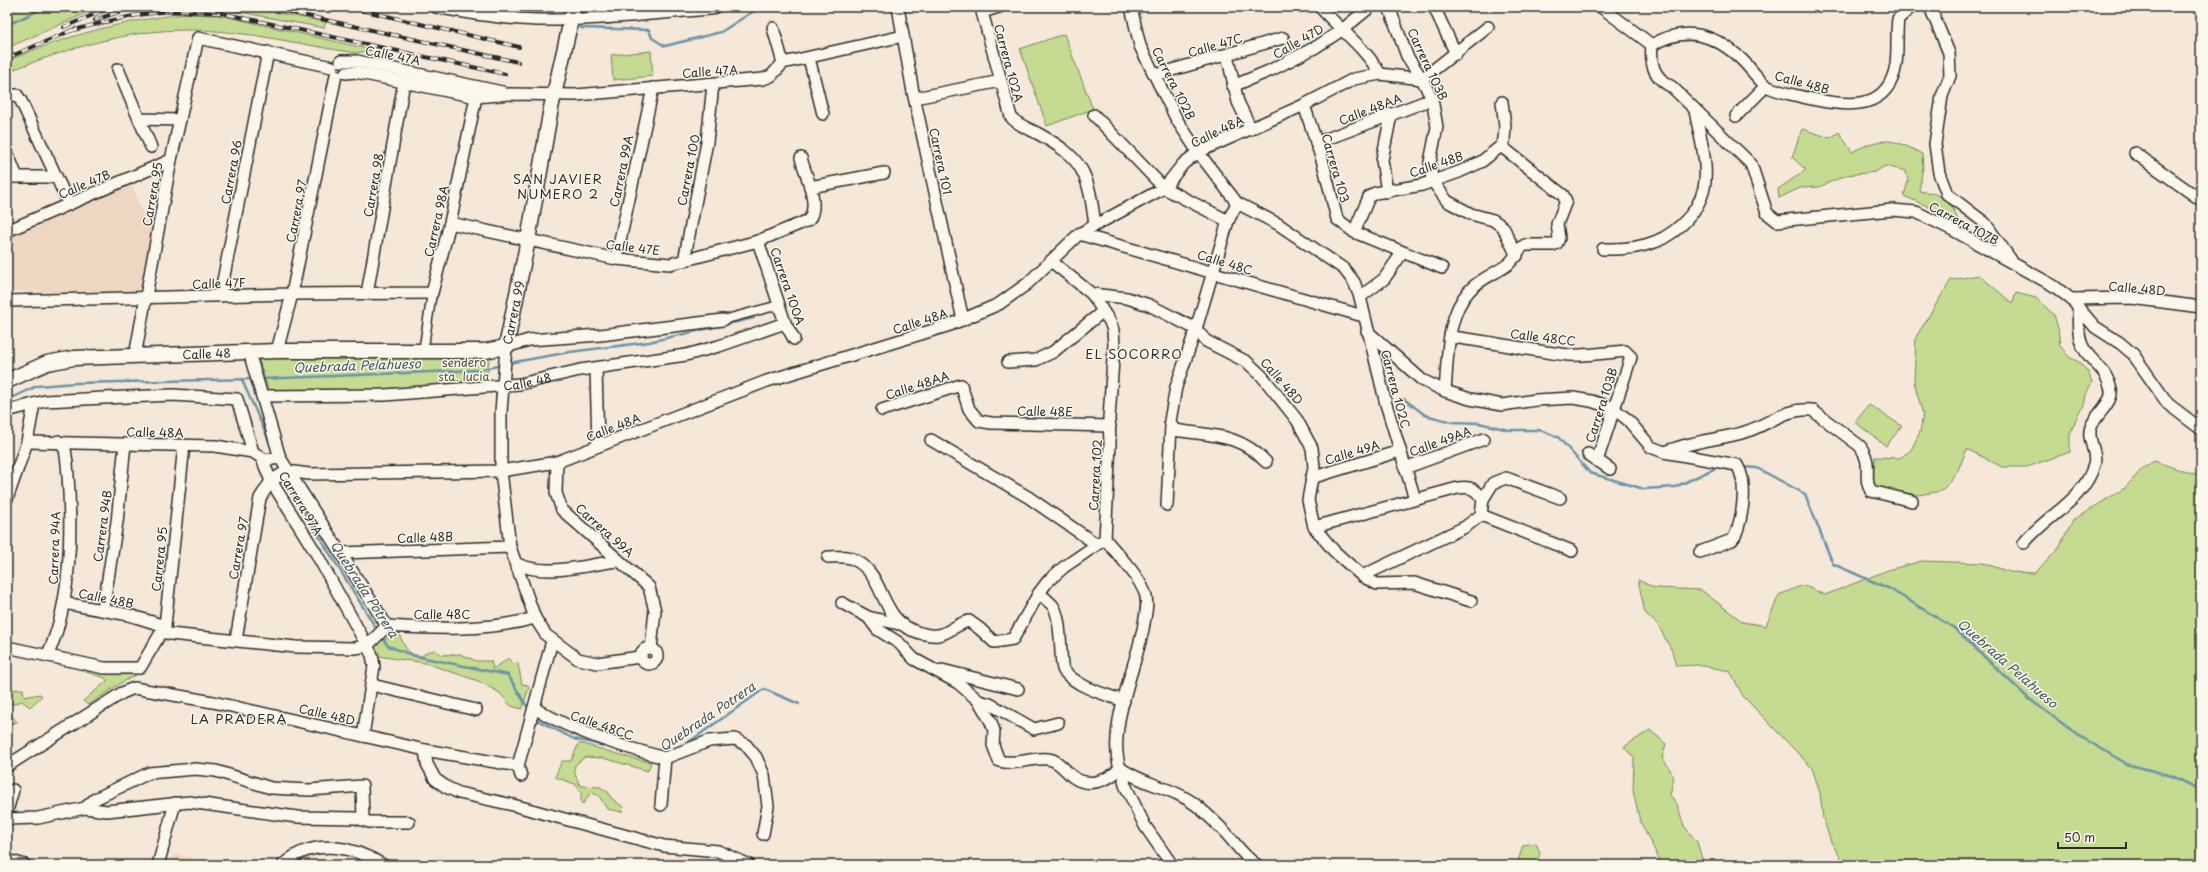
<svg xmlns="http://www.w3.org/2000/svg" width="2208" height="872" viewBox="0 0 2208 872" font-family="'Playpen Sans',sans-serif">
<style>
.built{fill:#eed7c2}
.green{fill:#c5db91;stroke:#78835e}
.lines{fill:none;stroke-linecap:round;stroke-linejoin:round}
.stream{stroke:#6c94a7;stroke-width:2.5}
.pedestrian-casing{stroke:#2b2b2b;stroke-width:11}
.minor-casing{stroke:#2b2b2b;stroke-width:14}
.tertiary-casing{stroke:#2b2b2b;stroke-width:17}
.pedestrian{stroke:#fbf7ec;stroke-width:8}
.minor{stroke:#fbf7ec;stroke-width:11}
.tertiary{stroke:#fbf7ec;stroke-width:14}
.rail-casing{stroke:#2b2b2b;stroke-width:4}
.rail{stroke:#fbf7ec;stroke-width:2.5;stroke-dasharray:8;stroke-linecap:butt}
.labels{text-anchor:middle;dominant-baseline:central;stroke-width:3;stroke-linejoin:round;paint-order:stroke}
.street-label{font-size:12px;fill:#2b2b2b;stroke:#fbf7ec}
.park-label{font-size:12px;fill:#525744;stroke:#fbf7ec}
.neighbourhood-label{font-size:13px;letter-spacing:1px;fill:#2b2b2b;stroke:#fbf7ec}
.water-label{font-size:13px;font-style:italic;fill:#46575f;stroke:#fbf7ec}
</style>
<rect width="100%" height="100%" fill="#f5e8d9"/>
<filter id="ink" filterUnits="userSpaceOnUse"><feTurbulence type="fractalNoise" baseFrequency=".025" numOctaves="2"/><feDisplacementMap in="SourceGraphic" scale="8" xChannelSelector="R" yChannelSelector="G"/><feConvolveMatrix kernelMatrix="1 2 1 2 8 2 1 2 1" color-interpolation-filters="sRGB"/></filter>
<g filter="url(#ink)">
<g class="built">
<polygon points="132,184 142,212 154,234 138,296 7,291 7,233 83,200"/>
<polygon points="173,854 219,864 223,865 172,865"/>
</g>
<g class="green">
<polygon points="7,7 100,7 7,48"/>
<polygon points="191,7 246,7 326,22 324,28 229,10"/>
<path d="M186,14L216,15L237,19L373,50L356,53C301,45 246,30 190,30C128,29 64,50 7,72V61C65,36 123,20 186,14Z"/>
<polygon points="1064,34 1093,109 1047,126 1020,49"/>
<polygon points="651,51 653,76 613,80 611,55"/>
<path d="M1802,129L1830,138L1839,132L1852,152C1882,136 1893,138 1922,154L1923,167L1919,191L1933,193L1950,201L1961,227L1943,213L1904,196L1908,181L1906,171L1885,166L1875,172L1847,175L1819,187L1800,188L1779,198L1778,189L1806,170L1792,157Z"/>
<polygon points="1979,275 2012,303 2016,293 2036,298 2054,315 2058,328 2060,346 2069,357 2079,362 2088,372 2092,382 2086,394 2084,406 2079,412 2070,434 2070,452 2027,467 2002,467 1967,449 1958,470 1942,491 1918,495 1872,487 1875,457 1900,458 1911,450 1920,432 1923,415 1914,382 1916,337 1951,280"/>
<polygon points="490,349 486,388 269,392 258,357"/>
<polygon points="1869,405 1902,426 1886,446 1855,422"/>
<polygon points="2154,461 2201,477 2201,865 1845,865 1831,842 1823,818 1820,793 1812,768 1743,696 1730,671 1698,665 1676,666 1672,651 1658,625 1645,613 1638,580 1655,588 1701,590 1743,622 1766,626 1779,595 1803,585 1825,595 1888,570 1922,561 1983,563 2010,572 2035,573 2058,549 2073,520 2125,488 2142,469"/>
<path d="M400,636C405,647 408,656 422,656L427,652L435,650L442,655L460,654L476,661H491L493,669L509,658L512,663L518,664L522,684L528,685L529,688L522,709L511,706L500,693L478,681L425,663L377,656L372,648L376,641Z"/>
<polygon points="88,668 135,672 136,675 121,683 88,705 83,701 107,681 105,678 86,672"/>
<polygon points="23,689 24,697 40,694 42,696 30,707 22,701 10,705 8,711 17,722 8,724 7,690"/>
<path d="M1650,730L1666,744L1662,758C1674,773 1674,777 1670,795L1677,804L1684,826L1697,842L1704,865H1662L1640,821L1633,791L1634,758L1624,747Z"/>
<path d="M579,743C603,749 626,758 651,762L648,771L603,758L585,757L575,765L574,771L579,784L582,786L600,787L608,792L611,798L623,807L622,812L607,809L599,796L591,792L583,804L581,803V792L575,784L555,777L562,761H571Z"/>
<polygon points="1536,843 1540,853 1537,863 1540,865 1517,865 1523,845"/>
</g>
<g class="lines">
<g class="stream">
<polyline points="7,25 46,7"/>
<polyline points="581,28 649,30 652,38 665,46 721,32 760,7"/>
<polyline points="509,363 570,352 649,342 754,318"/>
<polyline points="260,379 479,370 502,365"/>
<polyline points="242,380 270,443"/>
<polyline points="1404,399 1425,415 1452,422 1479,423 1509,430 1540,430 1558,437 1590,473 1644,489 1675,487 1720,466"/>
<polyline points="7,400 37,386 76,383 255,379"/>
<polyline points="1743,467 1757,468 1805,494 1833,564 1890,589 1954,628 2028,698 2078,735 2127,764 2172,776 2201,790"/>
<polyline points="285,476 294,496 378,631"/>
<polyline points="381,636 388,646 415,656 508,675 529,710"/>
<polyline points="535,719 574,739 610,747"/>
<polyline points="686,744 764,689 799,704"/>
</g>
<defs>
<g id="pedestrian">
<polyline points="723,320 779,305"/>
<polyline points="423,352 432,293"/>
</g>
<g id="minor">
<path d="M436,7C469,13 503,19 537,20C594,21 653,13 711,9L716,7"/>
<polyline points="898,7 913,92 963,320"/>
<path d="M999,7L982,12L1011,117C1016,124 1029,129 1037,133C1084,159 1088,172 1095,225"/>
<polyline points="1131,7 1140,46 1177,120 1198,152 1237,203 1278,224 1344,269 1354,282 1360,297 1386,404 1415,499"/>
<path d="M1320,7C1340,30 1365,47 1380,74"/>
<polyline points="1389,7 1407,56 1422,79 1432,99 1437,127 1430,162 1432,180 1447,201 1471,214 1493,220 1503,227 1517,256"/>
<polyline points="1434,7 1456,54"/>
<polyline points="1601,7 1652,45"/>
<polyline points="1930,7 1949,53 1950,76 1942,96 1935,144 1939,173 1947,194 1985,223 2011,260"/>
<polyline points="773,28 783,63"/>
<path d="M1652,45C1650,65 1654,78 1672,87L1751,164L1767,213L1777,221L1892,210L1916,212L1951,229L2054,286L2071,299L2095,327L2120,343L2133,354L2168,404L2201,429"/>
<path d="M1652,45C1683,26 1713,33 1740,58C1749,66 1756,77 1765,85C1773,91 1806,98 1817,100C1852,107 1889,109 1896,64C1898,49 1896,34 1898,19L1911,7"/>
<polyline points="1227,55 1238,102 1251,129"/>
<polyline points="809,58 823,114"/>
<polyline points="341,61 357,61 502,92"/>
<polyline points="118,69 139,119 180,120"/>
<polyline points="346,73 355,72 476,97 510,94 576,95 763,79 771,76 783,63 903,36"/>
<polyline points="1155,75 1283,38"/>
<polyline points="1233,86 1269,71 1316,47 1342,30 1370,7"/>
<polyline points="7,95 17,95 21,101 69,204"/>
<polyline points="915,98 1001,81"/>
<polyline points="1304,105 1323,163 1337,219 1354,232 1442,268"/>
<polyline points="1094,115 1164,188 1228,221"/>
<polyline points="1736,116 1766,86"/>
<polyline points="139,119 151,147"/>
<polyline points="1316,143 1432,99"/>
<polyline points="7,152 17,177"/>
<polyline points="2135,153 2201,200"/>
<polyline points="7,177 56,177"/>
<polyline points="810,187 884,173"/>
<polyline points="1387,192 1382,160 1391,115"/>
<path d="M1237,203L1228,221L1196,329L1176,387L1170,421L1174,430C1211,436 1239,433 1266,462"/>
<path d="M450,223L616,259L670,264L758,241L809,220C820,203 806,177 801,158"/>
<polyline points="7,231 171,160"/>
<polyline points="1354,232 1369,197 1375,193 1422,185 1459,172 1481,162 1501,146 1504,140 1505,126 1502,102"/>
<polyline points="1079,234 1363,316"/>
<polyline points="758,241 785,323 794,339"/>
<path d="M1603,249C1618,249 1631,249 1645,245C1671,239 1698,215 1704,188C1709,164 1699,134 1695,110"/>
<polyline points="616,259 653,88"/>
<polyline points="684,261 707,142 713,84"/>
<polyline points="367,294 404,82"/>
<path d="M1092,294L1127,298L1149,305L1196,329L1206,341L1247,362L1262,376L1297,420L1312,448L1314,467L1308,500L1314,527L1334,551L1362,576L1465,527L1481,515L1483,499C1475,489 1471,486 1458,488L1314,527"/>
<polyline points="220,296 268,52"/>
<polyline points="1360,297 1384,279 1402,253"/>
<polyline points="2071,299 2132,298 2201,307"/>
<polyline points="7,301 292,294 432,293 450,223 476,97"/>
<path d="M1367,331L1422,380L1445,391L1470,399L1502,405L1536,400L1573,398L1591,401L1613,408L1628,420L1651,447L1664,452L1737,465C1748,483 1743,516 1735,536L1732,540L1700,552"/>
<path d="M1450,337C1490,341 1529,351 1569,355C1587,356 1607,353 1625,351L1631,357L1597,461"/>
<polyline points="277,351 292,294 336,75"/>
<polyline points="249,352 280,458 387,626"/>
<polyline points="135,356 171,160 198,38 332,67"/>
<polyline points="1008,362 1036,360 1053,352 1102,312"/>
<polyline points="596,369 598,446"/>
<path d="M1445,391C1448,359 1446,316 1469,291C1479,279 1495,274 1507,265C1515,260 1517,249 1525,245H1553L1557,243L1559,238L1557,224L1566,201L1563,195L1501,146"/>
<path id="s1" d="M262,396L385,395L520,384L580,370L686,355L719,346L785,323"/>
<polyline points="882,410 961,385 969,409 979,421 991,423 1110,426"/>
<polyline points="7,411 45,401 104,398 173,395 237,399 253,452"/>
<polyline points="931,440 1028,497 1096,544"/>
<polyline points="27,442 215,446 253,452 265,460 280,458"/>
<path d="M1665,452C1691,441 1718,440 1745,432C1768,425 1787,407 1812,410L1860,446C1874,466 1862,477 1871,491L1912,501"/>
<polyline points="1588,454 1610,469"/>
<polyline points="262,459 271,481 316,553 372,655 374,666 363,736"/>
<polyline points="557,462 556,493 562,510 649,587 655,611 651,648"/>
<polyline points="1405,468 1484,439"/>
<polyline points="287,471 309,474 501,471 557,462 767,381 950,325 999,304 1027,284 1079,234 1164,188 1183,164 1198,152 1304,105 1354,79 1380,74 1422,79 1488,27"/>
<polyline points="1311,478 1400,451"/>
<polyline points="7,499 27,442 34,404"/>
<polyline points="1483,499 1493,483 1506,478 1560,498"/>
<polyline points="1167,505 1171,426"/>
<polyline points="1481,515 1572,551"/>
<path d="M1105,539C1118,555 1137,573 1145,593C1149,604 1145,617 1143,629C1135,670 1107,729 1120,768C1143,785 1173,787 1196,805C1206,813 1216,823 1225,832C1236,844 1243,856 1257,865"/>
<path d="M2024,543C2046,515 2083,502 2094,465C2098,452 2086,439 2091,427C2095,415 2113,403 2111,390C2106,366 2090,363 2082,345C2077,334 2079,320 2078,309"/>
<polyline points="341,553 510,547"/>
<path d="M828,557C837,557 847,555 855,560C887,576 878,622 920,633C925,634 932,636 938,635C949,634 957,623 969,621L980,629L994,642L1013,639L1039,593L1048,581L1064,567L1105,539L1110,444L1109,418L1114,345L1113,330L1110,322L1092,294L1051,261"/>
<path d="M515,563C545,578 585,565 617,561"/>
<polyline points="1362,576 1377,584 1414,583 1471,601"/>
<path d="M1039,593C1043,597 1049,601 1053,606C1063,619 1059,665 1064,671C1079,688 1104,694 1124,701"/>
<polyline points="64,603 129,615 165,626"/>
<polyline points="842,603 868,617"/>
<polyline points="103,610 117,522 125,444"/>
<path d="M899,624L868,617L877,629L899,643L914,659L958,683L979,701L991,722L994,731L993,745L999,761C1016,766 1031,757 1048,759C1059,760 1065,771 1073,777C1088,788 1109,781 1120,768"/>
<path d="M162,632L170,634L296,647L355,648L367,646L387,626C436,629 488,631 535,618"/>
<polyline points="236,640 260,498 271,481 287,471"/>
<polyline points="7,647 104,668 140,668 165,626 184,445"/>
<circle cx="649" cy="656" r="8"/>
<path d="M47,656C73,602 72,522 67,463L65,449L58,441"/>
<polyline points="640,657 597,663 578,659 546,635 535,618 510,547 501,471 501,412 506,347 529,340 600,335 723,320"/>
<polyline points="942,670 1018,689"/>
<polyline points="372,685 476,710"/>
<polyline points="979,701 990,704 1034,729 1058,723"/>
<path d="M534,708C577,733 617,745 665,758"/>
<polyline points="425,750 427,764 435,779 446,787 459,793 513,805 664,846 718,851 749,865"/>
<polyline points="7,766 122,693 134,688 213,702 425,750 518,766"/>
<polyline points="1126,773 1124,780 1125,785 1145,826 1172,865"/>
<polyline points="521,776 518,766 552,641"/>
<polyline points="661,805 665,758 709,741 735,739 746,745 756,757 764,775 768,806 763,834"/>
<polyline points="85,808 95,799 149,773 160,772 195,769 216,771 271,788 309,790 362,786 363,819"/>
<polyline points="7,811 13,790"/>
<polyline points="7,819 38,818 85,808 107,811 189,802 297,817 356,818 369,822 409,822"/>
<polyline points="7,860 25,865"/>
<polyline points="158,865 175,803"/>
<path d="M283,865C312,837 353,846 383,865"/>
</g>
<g id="tertiary">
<path id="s2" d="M7,381L47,363L74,358L277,351H485L506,347L528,240L551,108L574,7"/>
</g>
</defs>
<use href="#pedestrian" class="pedestrian-casing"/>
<use href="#minor" class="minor-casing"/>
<use href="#tertiary" class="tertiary-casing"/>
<use href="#pedestrian" class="pedestrian"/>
<use href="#minor" class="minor"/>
<use href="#tertiary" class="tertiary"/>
<defs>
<g id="rail">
<polyline points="266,7 518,62"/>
<polyline points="348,7 519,47"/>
<polyline points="95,20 133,7"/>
<polyline points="64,27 112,7"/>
<path d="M70,31C98,24 125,16 153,13C175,10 198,12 221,13L505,74"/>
<polyline points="7,58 75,29"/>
</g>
</defs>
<use href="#rail" class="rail-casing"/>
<use href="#rail" class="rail"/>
</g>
</g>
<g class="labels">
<g class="street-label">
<text transform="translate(1298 41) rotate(-30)">Calle 47D</text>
<text transform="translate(1215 45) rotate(-16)">Calle 47C</text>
<text transform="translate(393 55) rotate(11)">Calle 47A</text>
<text transform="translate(1009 63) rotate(75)">Carrera 102A</text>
<text transform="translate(1428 64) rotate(65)">Carrera 103B</text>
<text transform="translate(710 71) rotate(-4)">Calle 47A</text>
<text transform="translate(1802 82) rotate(15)">Calle 48B</text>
<text transform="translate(1174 83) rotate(63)">Carrera 102B</text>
<text transform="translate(1370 109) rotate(-21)">Calle 48AA</text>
<text transform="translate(1217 131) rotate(-26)">Calle 48A</text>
<text transform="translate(941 161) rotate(78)">Carrera 101</text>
<text transform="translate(1436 164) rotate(-19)">Calle 48B</text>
<text transform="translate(1336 168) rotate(74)">Carrera 103</text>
<text transform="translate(688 170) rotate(-79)">Carrera 100</text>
<text transform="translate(621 171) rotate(-78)">Carrera 99A</text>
<text transform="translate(231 172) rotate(-79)">Carrera 96</text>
<text transform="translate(84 184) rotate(-23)">Calle 47B</text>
<text transform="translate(373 185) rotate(-80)">Carrera 98</text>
<text transform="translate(152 194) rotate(-80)">Carrera 95</text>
<text transform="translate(296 211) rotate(-79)">Carrera 97</text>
<text transform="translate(436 221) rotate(-77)">Carrera 98A</text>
<text transform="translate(1964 223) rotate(28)">Carrera 107B</text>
<text transform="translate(633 247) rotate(7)">Calle 47E</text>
<text transform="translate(1225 262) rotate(17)">Calle 48C</text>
<text transform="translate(219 283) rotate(-2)">Calle 47F</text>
<text transform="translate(788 286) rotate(71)">Carrera 100A</text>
<text transform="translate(2137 288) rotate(5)">Calle 48D</text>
<text stroke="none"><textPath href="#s2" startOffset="539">Carrera 99</textPath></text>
<text transform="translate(920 321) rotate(-18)">Calle 48A</text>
<text transform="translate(1543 337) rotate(7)">Calle 48CC</text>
<text stroke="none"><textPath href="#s2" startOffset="204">Calle 48</textPath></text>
<text stroke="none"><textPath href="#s1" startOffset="266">Calle 48</textPath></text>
<text transform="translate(1282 381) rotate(49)">Calle 48D</text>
<text transform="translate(917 385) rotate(-18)">Calle 48AA</text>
<text transform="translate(1396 389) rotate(75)">Carrera 102C</text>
<text transform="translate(1601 405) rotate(-72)">Carrera 103B</text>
<text transform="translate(1045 411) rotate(1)">Calle 48E</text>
<text transform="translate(613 427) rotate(-21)">Calle 48A</text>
<text transform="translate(155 432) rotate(1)">Calle 48A</text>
<text transform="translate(1440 441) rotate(-20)">Calle 49AA</text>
<text transform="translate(1352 452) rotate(-17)">Calle 49A</text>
<text transform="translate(1095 475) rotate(-87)">Carrera 102</text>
<text transform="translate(301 503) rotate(59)">Carrera 97A</text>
<text transform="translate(102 526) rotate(-82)">Carrera 94B</text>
<text transform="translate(605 530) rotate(42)">Carrera 99A</text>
<text transform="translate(425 537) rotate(-2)">Calle 48B</text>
<text transform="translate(54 548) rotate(-88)">Carrera 94A</text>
<text transform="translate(238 548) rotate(-80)">Carrera 97</text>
<text transform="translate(159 559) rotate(-84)">Carrera 95</text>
<text transform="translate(106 598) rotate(11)">Calle 48B</text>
<text x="442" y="614">Calle 48C</text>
<text transform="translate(327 714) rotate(13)">Calle 48D</text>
<text transform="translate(602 725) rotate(19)">Calle 48CC</text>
</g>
<g class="park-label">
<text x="464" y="362">sendero<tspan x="464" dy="14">sta. lucia</tspan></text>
</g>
<g class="neighbourhood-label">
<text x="558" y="178">SAN JAVIER<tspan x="558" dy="15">NUMERO 2</tspan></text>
<text x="1134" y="353">EL SOCORRO</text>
<text x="239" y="718">LA PRADERA</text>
</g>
<g class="water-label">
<text transform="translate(357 365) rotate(-2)">Quebrada Pelahueso</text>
<text transform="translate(365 589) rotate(57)">Quebrada Potrera</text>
<text transform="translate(2008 663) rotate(41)">Quebrada Pelahueso</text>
<text transform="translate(707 716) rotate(-34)">Quebrada Potrera</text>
</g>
</g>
<rect width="2208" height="872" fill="none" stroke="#fbf7ec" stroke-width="24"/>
<rect x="12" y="12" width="2184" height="848" fill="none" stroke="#2b2b2b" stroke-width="1.5" filter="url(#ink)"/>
<path d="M2058 842v6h68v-6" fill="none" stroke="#2b2b2b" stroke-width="2"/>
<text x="2064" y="842" font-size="12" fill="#2b2b2b" stroke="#fbf7ec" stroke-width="3" paint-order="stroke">50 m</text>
</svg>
